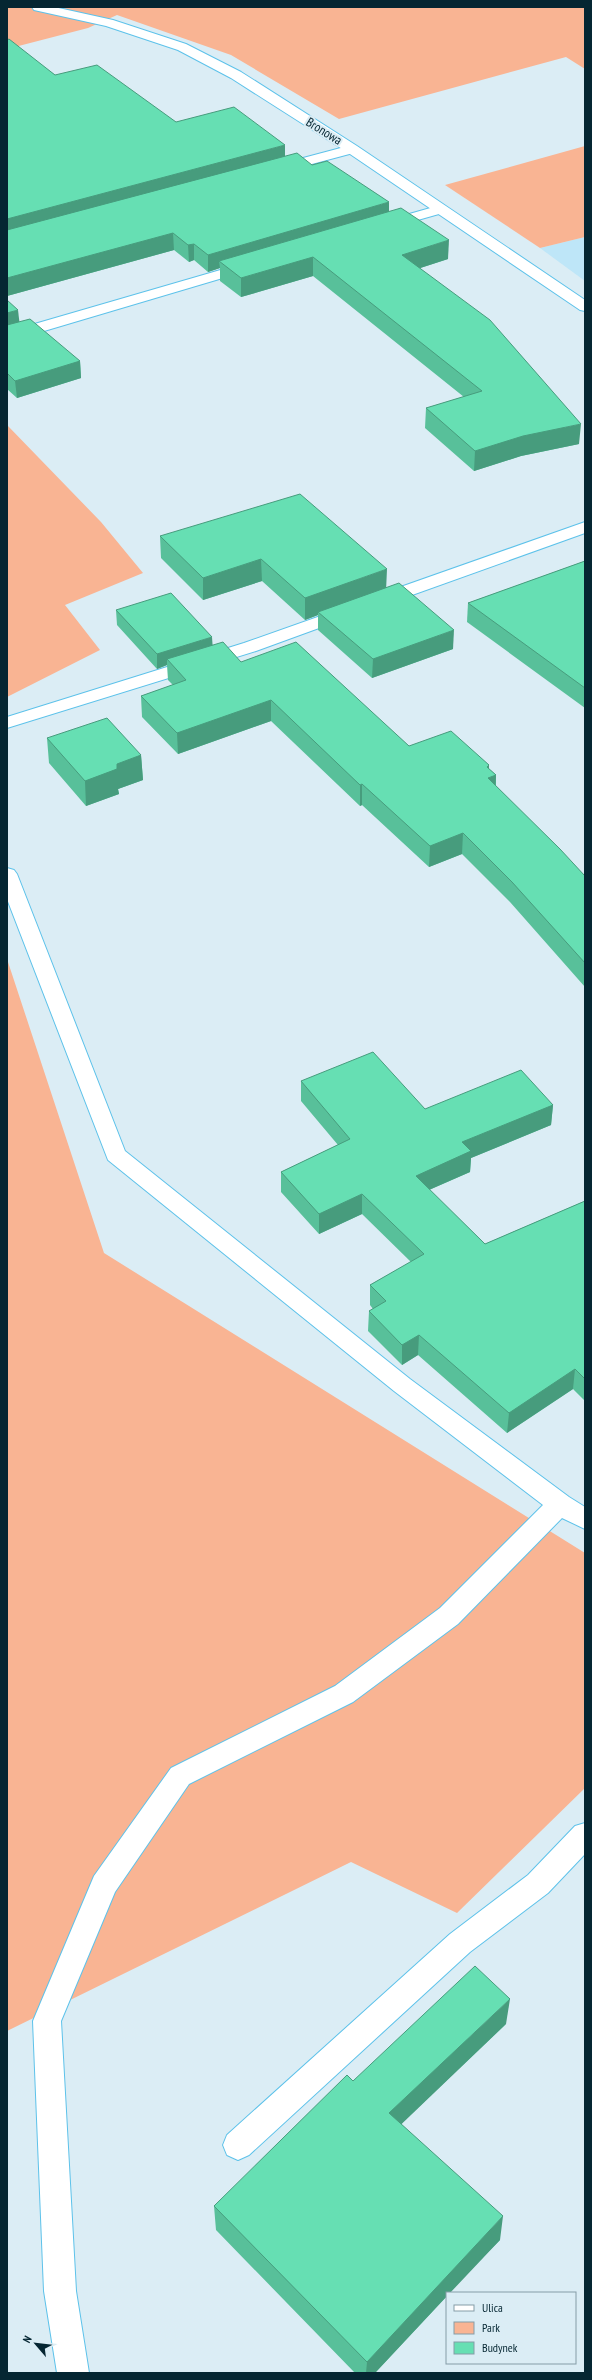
<svg xmlns="http://www.w3.org/2000/svg" width="592" height="2380" viewBox="0 0 592 2380" font-family="'PT Sans Narrow',sans-serif">
<style>
.built{fill:#bee6f8}
.green{fill:#f9b493}
.lines{fill:none;stroke-linecap:round;stroke-linejoin:round}
.lane-casing{stroke:#5dc2ea;stroke-width:2}
.street-casing{stroke:#5dc2ea;stroke-width:2}
.lane{fill:#fff;fill-rule:evenodd}
.street{fill:#fff;fill-rule:evenodd}
.wall{fill:#58c09a}
.shaded-wall{fill:#479c7d}
.building{fill:#66dfb3;stroke:#479c7d}
.labels{text-anchor:middle;dominant-baseline:central;stroke-width:4;stroke-linejoin:round;paint-order:stroke}
.far-street-label{font-size:13px;fill:#052632;stroke:#dbedf5}
</style>
<rect width="100%" height="100%" fill="#dbedf5"/>
<polygon class="built" points="585,237 585,281 540,248"/>
<g class="green">
<polygon points="7,7 585,7 585,69 566,57 339,119 231,55 117,15 88,28 7,49"/>
<polygon points="585,146 585,237 540,248 445,185"/>
<polygon points="7,425 101,522 143,573 65,605 100,650 7,697"/>
<polygon points="7,959 104,1253 585,1553 585,1788 457,1913 351,1862 7,2031"/>
</g>
<g class="lines">
<defs>
<g id="lane">
<polygon points="352,145 359,149 357,152 278,173 271,169 273,166"/>
<polygon points="441,205 448,209 446,212 386,229 379,225 381,222"/>
<polygon points="248,262 255,266 253,269 7,342 7,332"/>
<polygon points="585,522 585,533 387,604 375,604 372,600 375,596"/>
<polygon points="346,607 352,608 355,612 352,616 256,651 7,728 7,717 244,643"/>
<polygon points="7,868 14,870 17,874 125,1151 410,1379 569,1497 585,1507 585,1529 562,1518 458,1624 353,1702 189,1784 115,1892 61,2021 76,2291 89,2373 57,2373 44,2291 33,2021 94,1876 171,1768 335,1686 440,1608 543,1505 394,1391 108,1160 7,899"/>
<polygon points="585,1823 585,1854 548,1893 470,1952 249,2155 238,2160 227,2155 223,2145 227,2135 450,1934 528,1875 575,1826"/>
</g>
<polygon id="street" points="32,7 54,7 113,20 186,44 241,72 357,146 585,300 585,311 580,310 347,152 231,78 178,50 106,26 34,10"/>
</defs>
<use href="#lane" class="lane-casing"/>
<use href="#street" class="street-casing"/>
<use href="#lane" class="lane"/>
<use href="#street" class="street"/>
</g>
<g class="wall">
<polygon points="7,40 55,75 176,122 312,165 389,212 448,259 420,268 579,444 521,456 474,471 425,428 426,408 464,397 313,276 241,297 220,281 220,268 208,272 194,260 189,262 174,250 7,296"/>
<polygon points="7,300 19,322 80,361 81,378 17,398 7,389"/>
<polygon points="160,536 386,587 453,649 372,678 318,630 318,615 305,620 262,581 203,600 161,558"/>
<polygon points="585,561 585,708 467,622 468,603"/>
<polygon points="116,610 213,645 241,662 409,746 489,765 489,769 496,775 496,786 585,876 585,987 510,902 462,854 429,867 362,805 360,806 271,721 178,754 142,717 141,696 173,685 168,680 167,665 157,669 117,625"/>
<polygon points="47,738 141,755 143,780 118,789 119,794 86,806 49,763"/>
<polygon points="301,1081 425,1109 553,1105 551,1125 471,1158 470,1172 429,1190 485,1244 585,1201 585,1401 573,1389 507,1433 418,1355 402,1365 368,1331 369,1311 373,1309 370,1305 370,1285 411,1262 362,1214 319,1234 281,1192 281,1172 338,1145 301,1101"/>
<polygon points="506,2024 401,2124 500,2240 447,2293 447,2296 375,2373 355,2373 216,2230 214,2206 353,2081"/>
</g>
<g class="shaded-wall">
<polygon points="285,145 285,161 7,236 7,219"/>
<polygon points="389,202 389,219 219,261 220,268 208,272 208,255"/>
<polygon points="173,233 174,250 7,296 7,278"/>
<polygon points="449,240 448,259 402,274 402,255"/>
<polygon points="194,244 194,260 189,262 188,245"/>
<polygon points="313,257 313,276 241,297 241,278"/>
<polygon points="18,310 20,327 7,331 7,313"/>
<polygon points="80,361 81,378 17,398 15,381"/>
<polygon points="581,424 579,444 521,456 474,471 475,451 523,436"/>
<polygon points="261,559 262,581 203,600 203,578"/>
<polygon points="387,569 386,591 318,612 318,615 305,620 305,598"/>
<polygon points="454,630 453,649 372,678 373,659"/>
<polygon points="212,637 213,651 167,659 167,665 157,669 157,654"/>
<polygon points="271,700 271,721 178,754 177,733"/>
<polygon points="141,755 143,780 118,789 119,794 86,806 85,781 117,764"/>
<polygon points="489,765 489,778 496,775 495,796 487,799 487,767"/>
<polygon points="362,784 362,805 360,806 360,785"/>
<polygon points="463,833 462,854 429,867 430,846"/>
<polygon points="553,1105 551,1125 471,1158 470,1172 415,1196 416,1176 462,1142"/>
<polygon points="362,1194 362,1214 319,1234 319,1214"/>
<polygon points="419,1335 418,1355 402,1365 402,1345"/>
<polygon points="575,1369 573,1389 507,1433 509,1413"/>
<polygon points="510,1999 506,2024 388,2137 389,2113"/>
<polygon points="503,2216 500,2240 450,2293 447,2293 447,2296 375,2373 366,2373 367,2362"/>
</g>
<g class="building">
<polygon points="9,39 55,75 97,65 176,122 234,107 285,145 7,219 7,40"/>
<polygon points="297,153 312,165 327,161 389,202 208,255 194,244 188,245 173,233 7,278 7,230"/>
<polygon points="401,208 449,240 402,255 490,320 581,424 523,436 475,451 426,408 482,391 313,257 241,278 219,261"/>
<polygon points="7,300 18,310 7,313"/>
<polygon points="30,319 80,361 15,381 7,373 7,325"/>
<polygon points="300,494 387,569 305,598 261,559 203,578 160,536"/>
<polygon points="585,561 585,688 468,603"/>
<polygon points="399,583 454,630 373,659 318,612"/>
<polygon points="171,593 212,637 157,654 116,610"/>
<polygon points="223,642 241,662 296,642 409,746 451,731 489,765 487,767 496,775 488,778 560,849 585,876 585,963 512,882 463,833 430,846 362,784 360,785 271,700 177,733 141,696 186,680 167,659"/>
<polygon points="107,718 141,755 117,764 117,769 85,781 47,738"/>
<polygon points="373,1052 425,1109 521,1070 553,1105 462,1142 471,1151 416,1176 485,1244 585,1201 585,1379 575,1369 509,1413 419,1335 402,1345 369,1311 386,1301 370,1285 424,1254 362,1194 319,1214 281,1172 350,1139 301,1081"/>
<polygon points="475,1966 510,1999 389,2113 503,2216 367,2362 214,2206 347,2075 353,2081"/>
</g>
<g class="labels">
<g class="far-street-label">
<text transform="translate(324 131) rotate(32)">Bronowa</text>
</g>
</g>
<rect width="592" height="2380" fill="none" stroke="#052632" stroke-width="16"/>
<rect x="446" y="2292" width="130" height="72" fill="#dbedf5" stroke="#859da7"/>
<rect x="454" y="2305" width="20" height="6" fill="#ffffff" stroke="#859da7"/>
<text x="482" y="2312" font-size="12" fill="#052632">Ulica</text>
<rect x="454" y="2322" width="20" height="12" fill="#f9b493" stroke="#859da7"/>
<text x="482" y="2332" font-size="12" fill="#052632">Park</text>
<rect x="454" y="2342" width="20" height="12" fill="#66dfb3" stroke="#859da7"/>
<text x="482" y="2352" font-size="12" fill="#052632">Budynek</text>
<g transform="translate(36 2344) rotate(298)" stroke="#dbedf5" stroke-width="3" paint-order="stroke">
<path d="M0-3L7 15L0 10L-7 15Z" fill="#052632"/>
<text y="-6" font-size="11" font-weight="bold" text-anchor="middle" fill="#052632">N</text>
</g>
</svg>
